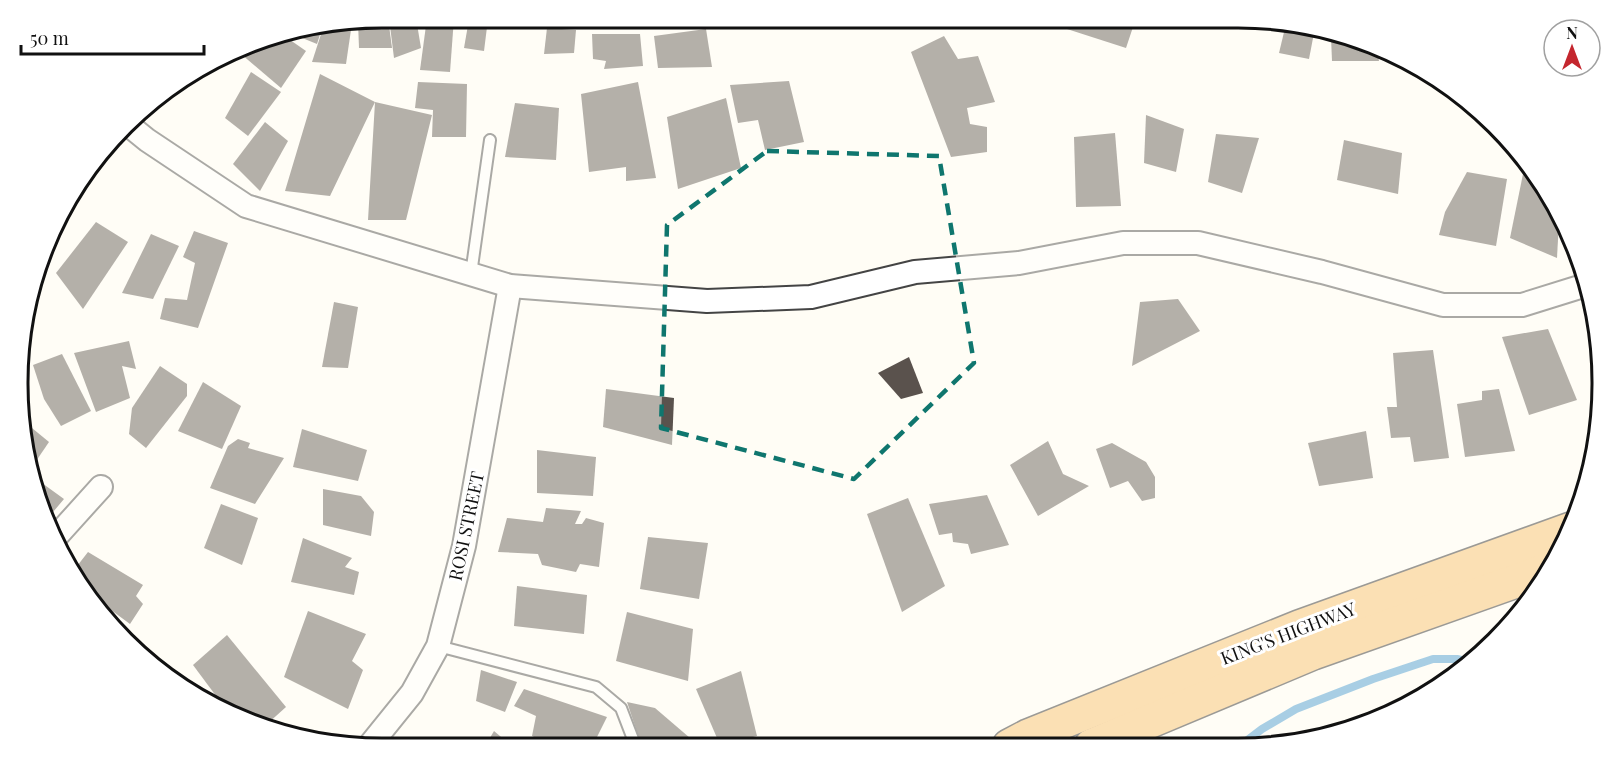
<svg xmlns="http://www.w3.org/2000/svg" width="1620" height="766" viewBox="0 0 1620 766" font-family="'Playfair Display',serif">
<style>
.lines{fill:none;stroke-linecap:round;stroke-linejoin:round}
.stream{stroke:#3f96cf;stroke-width:8}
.building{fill:#5a524d}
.service-casing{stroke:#444;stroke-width:14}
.minor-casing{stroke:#444;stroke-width:26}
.trunk-casing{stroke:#222;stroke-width:36}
.service{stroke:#fff;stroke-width:10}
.minor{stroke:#fff;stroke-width:22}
.trunk{stroke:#f7bc64;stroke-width:33}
.marked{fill:none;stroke:#0f766e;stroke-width:4.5;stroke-dasharray:12 8;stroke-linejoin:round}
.labels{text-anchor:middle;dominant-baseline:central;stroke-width:6;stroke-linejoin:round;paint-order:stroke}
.street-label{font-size:18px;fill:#111;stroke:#fff}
.rim{fill:none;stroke:#111;stroke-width:3}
</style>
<rect width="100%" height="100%" fill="#fffdf5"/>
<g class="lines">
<polyline class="stream" points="1241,745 1262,729 1296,709 1373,679 1433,659 1457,659 1470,662"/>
</g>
<g class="building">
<polygon points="383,18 388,18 392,48 359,48 358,22"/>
<polygon points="389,18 416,18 421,48 394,58"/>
<polygon points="427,18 454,18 450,72 420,70"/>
<polygon points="1073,18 1136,18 1126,48 1067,29"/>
<polygon points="352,23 346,64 312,62 323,28"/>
<polygon points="468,25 487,27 484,51 464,48"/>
<polygon points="322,28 317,44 290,33 315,29"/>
<polygon points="547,28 576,30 574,53 544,54"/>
<polygon points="1285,28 1314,33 1309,59 1279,53"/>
<polygon points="706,29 712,67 658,68 654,36"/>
<polygon points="592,34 640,34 643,66 604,69 606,61 593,59"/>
<polygon points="283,35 306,51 281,88 241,54 245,48 265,37"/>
<polygon points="944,36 958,59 978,56 995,102 967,108 970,124 987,127 987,152 951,157 911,52"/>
<polygon points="1331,37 1376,46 1379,61 1332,61"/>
<polygon points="251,72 281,92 248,136 225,118"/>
<polygon points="320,74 375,102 432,115 406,220 368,220 375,102 330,196 285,191"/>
<polygon points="789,81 804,142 765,150 758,120 738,123 730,85"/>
<polygon points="418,82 467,84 466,137 432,137 433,110 415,108"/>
<polygon points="638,82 656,178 626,181 626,167 589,172 581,94"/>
<polygon points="726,98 741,168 678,189 667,117"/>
<polygon points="515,103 559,108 556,160 505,157"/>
<polygon points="1146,115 1184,129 1176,172 1144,163"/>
<polygon points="265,122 288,141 260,191 233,164"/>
<polygon points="1115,133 1121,206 1076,207 1074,137"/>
<polygon points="1216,134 1259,138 1242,193 1208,182"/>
<polygon points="1344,140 1402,153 1398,194 1337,180"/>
<polygon points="1524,169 1559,221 1557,258 1510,238"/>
<polygon points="1467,172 1507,179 1496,246 1439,235 1445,212"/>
<polygon points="96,222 128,242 83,309 56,273"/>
<polygon points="194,231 228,243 198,328 160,319 165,298 187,300 195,263 183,257"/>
<polygon points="151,234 179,246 153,299 122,293"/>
<polygon points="1178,299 1200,331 1132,366 1140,302"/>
<polygon points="334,302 358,307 348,368 322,367"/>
<polygon points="1548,329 1577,400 1529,415 1502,337"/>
<polygon points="129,341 136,369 122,366 130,398 96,412 74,353"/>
<polygon points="1433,350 1449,458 1414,462 1410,437 1391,438 1387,407 1397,407 1393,353"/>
<polygon points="62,354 91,411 61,426 44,399 33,365"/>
<polygon points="909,357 923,393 901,399 878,373"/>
<polygon points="160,366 187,384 187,396 146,448 129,434 132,408"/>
<polygon points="203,382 241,406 222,449 178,431"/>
<polygon points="606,389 674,398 672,445 603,427"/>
<polygon points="1499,389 1515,451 1465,457 1457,404 1482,400 1482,391"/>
<polygon points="21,419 49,442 32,467 21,430"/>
<polygon points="302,429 367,450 358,481 293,467"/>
<polygon points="1366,431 1373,478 1319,486 1308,443"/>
<polygon points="238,439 250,443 248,448 284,458 255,504 210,488 228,446"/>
<polygon points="1048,441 1063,474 1089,486 1038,516 1010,465"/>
<polygon points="1112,443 1146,462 1155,477 1155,498 1142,501 1128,481 1110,488 1096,449"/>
<polygon points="537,450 596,457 593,496 537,493"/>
<polygon points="35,478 64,499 48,518 42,498"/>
<polygon points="323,489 361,496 374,512 371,536 323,525"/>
<polygon points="987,495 1009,545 971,554 968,544 953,542 952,533 939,535 929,504"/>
<polygon points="908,498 945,586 902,612 867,514"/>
<polygon points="221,504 258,518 242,565 204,548"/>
<polygon points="546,508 581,511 575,524 582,524 586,518 604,523 599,567 580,564 576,572 542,565 538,554 498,552 507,518 543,522"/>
<polygon points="648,537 708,543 699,599 640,589"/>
<polygon points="303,538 352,558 345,567 359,572 354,595 291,582"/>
<polygon points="88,552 143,585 136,596 143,604 130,624 92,596 74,570"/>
<polygon points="517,586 587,595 584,634 514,626"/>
<polygon points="308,611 366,634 352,661 363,670 348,709 284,677"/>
<polygon points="627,612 693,629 688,681 616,661"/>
<polygon points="227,635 286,707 266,725 243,720 225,708 193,665"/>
<polygon points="481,670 517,682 505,712 476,701"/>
<polygon points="741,671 757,736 720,745 696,689"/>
<polygon points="524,689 607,717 592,747 554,747 532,736 536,716 514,706"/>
<polygon points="627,702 655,708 697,744 694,747 642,747"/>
<polygon points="494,731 514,748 484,748"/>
</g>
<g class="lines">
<defs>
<g id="service">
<polyline points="471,274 490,140"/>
<polyline points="438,646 596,687 621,708 636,747"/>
</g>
<g id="minor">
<polyline points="131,127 147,140 246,206 510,286 707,301 811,297 915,272 1019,263 1123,243 1198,243 1322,272 1443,305 1522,305 1583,286"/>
<polyline points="54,539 101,487"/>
<polyline points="370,745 412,693 438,646 464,546 510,286"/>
</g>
<g id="trunk">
<polyline points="1009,746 1028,736 1299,627 1571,529"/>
<polyline points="1091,746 1313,653 1547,570"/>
</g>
</defs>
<use href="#service" class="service-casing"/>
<use href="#minor" class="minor-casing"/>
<use href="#trunk" class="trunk-casing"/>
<use href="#service" class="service"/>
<use href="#minor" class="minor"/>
<use href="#trunk" class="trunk"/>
</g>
<path d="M0 0H1620V766H0ZM767,151L939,156L974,363L854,479L661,428L667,225Z" fill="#fffdf5" fill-opacity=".55" fill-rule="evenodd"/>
<path class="marked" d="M767,151L939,156L974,363L854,479L661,428L667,225Z"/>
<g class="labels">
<g class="street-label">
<text transform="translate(466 526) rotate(-78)">ROSI STREET</text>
<text transform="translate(1288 633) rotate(-21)">KING'S HIGHWAY</text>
</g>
</g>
<path d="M0 0H1620V766H0ZM382 28H1238A354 354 0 0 1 1592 382V384A354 354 0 0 1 1238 738H382A354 354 0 0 1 28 384V382A354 354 0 0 1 382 28Z" fill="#fff" fill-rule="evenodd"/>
<path class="rim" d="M382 28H1238A354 354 0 0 1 1592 382V384A354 354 0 0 1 1238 738H382A354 354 0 0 1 28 384V382A354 354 0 0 1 382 28Z"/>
<g transform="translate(1572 48)"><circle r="28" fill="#ffffff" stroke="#a0a0a0" stroke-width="1.5"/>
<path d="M0-4.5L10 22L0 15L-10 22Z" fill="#c4262e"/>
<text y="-9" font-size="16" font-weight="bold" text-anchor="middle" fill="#111111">N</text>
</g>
<path d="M21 45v9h183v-9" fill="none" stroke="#111111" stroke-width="3"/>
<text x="30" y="45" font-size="18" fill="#111111" stroke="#ffffff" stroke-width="4.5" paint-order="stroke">50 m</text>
</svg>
